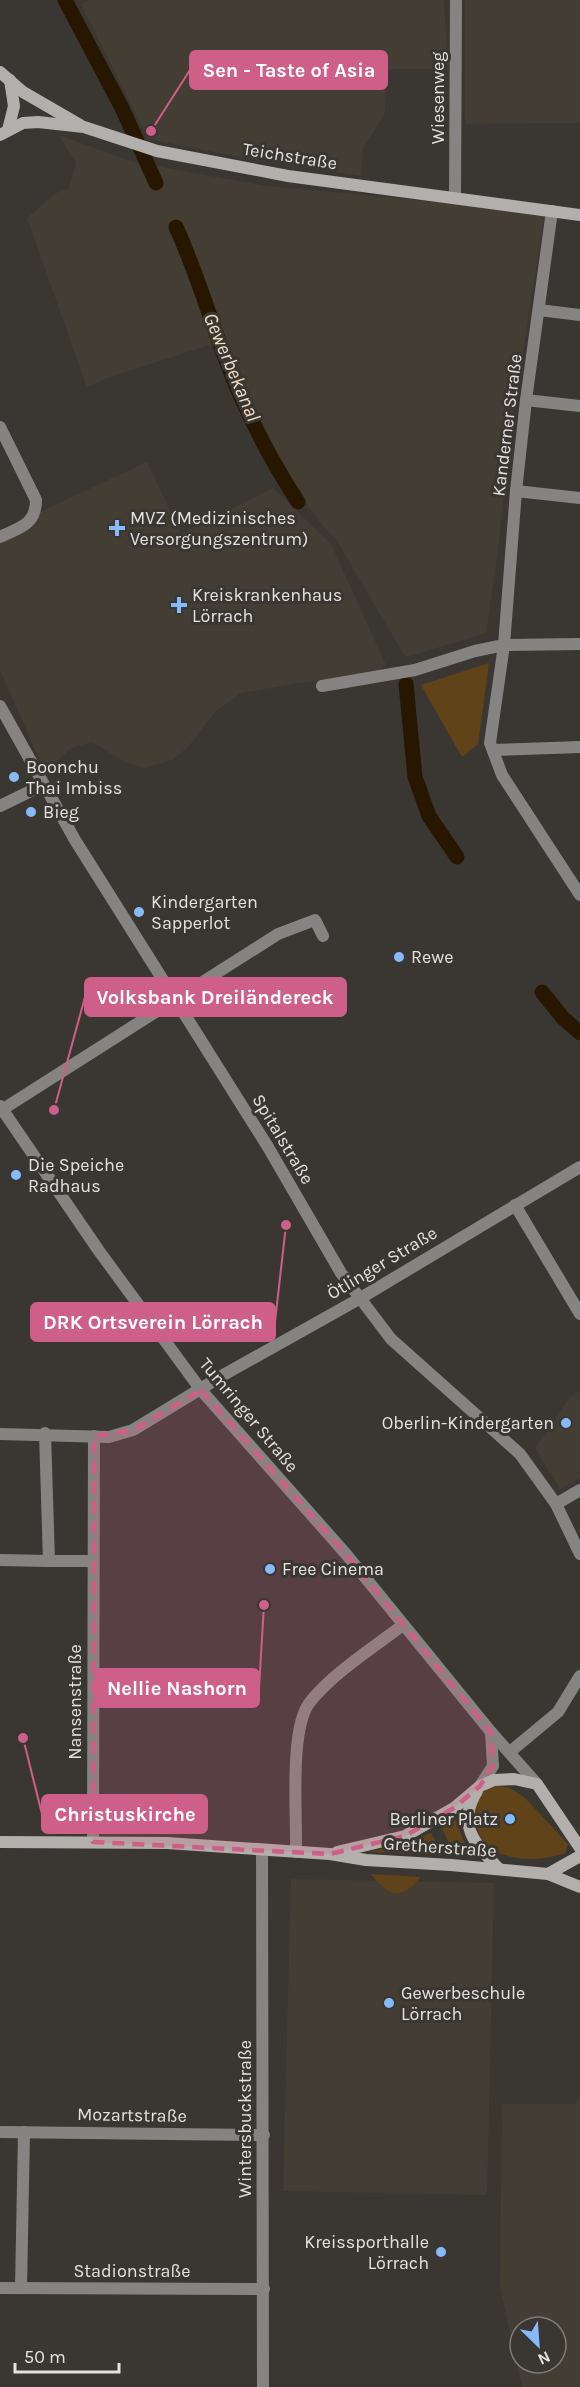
<svg xmlns="http://www.w3.org/2000/svg" width="580" height="2387" viewBox="0 0 580 2387" font-family="Karla,sans-serif">
<style>
.built{fill:#443d33;fill-rule:evenodd}
.green{fill:#604319}
.lines{fill:none;stroke-linecap:round;stroke-linejoin:round}
.canal{stroke:#281700;stroke-width:15}
.street{stroke:#868482;stroke-width:12}
.secondary{stroke:#b2afac;stroke-width:12}
.marked{fill:#ce5f89;fill-opacity:0.2;stroke:#ce5f89;stroke-width:4.5;stroke-dasharray:12 8;stroke-linejoin:round}
.poi-dot{fill:#86bbfb;stroke:#3a3733;stroke-width:2}
.labels{text-anchor:middle;dominant-baseline:central;stroke-width:6;stroke-linejoin:round;paint-order:stroke}
.street-label{font-size:18px;fill:#e4e2df;stroke:#3a3733}
.poi-label{font-size:18px;fill:#e4e2df;stroke:#3a3733;text-anchor:start}
.water-label{font-size:20px;font-style:italic;fill:#f6e0c5;stroke:#3a3733}
.leader{fill:none;stroke:#ce5f89;stroke-width:2}
.callout-dot{fill:#ce5f89;stroke:#3a3733;stroke-width:2}
.callout{fill:#ce5f89;stroke:#ce5f89;stroke-width:2}
.callout-label{font-size:20px;text-anchor:middle;font-weight:bold;fill:#fff}
</style>
<rect width="100%" height="100%" fill="#3a3733"/>
<g class="built">
<polygon points="90,0 444,0 448,69 386,69 385,113 363,148 361,176 255,160 148,139 81,4"/>
<polygon points="465,0 580,0 580,123 465,124"/>
<polygon points="59,135 133,162 267,186 449,203 544,216 511,430 498,550 486,633 407,657 404,655 337,541 324,527 289,480 225,340 110,377 87,387 27,218 56,193 69,189 76,163"/>
<polygon points="147,462 181,534 273,488 331,544 386,665 374,675 300,683 241,693 215,712 188,747 172,760 145,768 127,763 92,742 71,748 45,772 0,670 0,543 34,526 42,511"/>
<polygon points="580,1391 580,1478 560,1489 535,1448 569,1398"/>
<polygon points="291,1879 494,1883 487,2195 283,2191"/>
<path d="M580,2097V2387H522L500,2287L502,2104H575ZM520,2327H556V2363H520Z"/>
</g>
<g class="green">
<polygon points="489,663 478,744 462,757 421,685"/>
<path d="M496,1786L510,1788L525,1798L568,1844L565,1853C542,1861 515,1862 493,1850C475,1841 469,1807 483,1792C486,1789 492,1787 496,1786Z"/>
<polygon points="455,1816 462,1838 472,1856 455,1856 441,1826"/>
<polygon points="431,1833 444,1855 367,1852 399,1846"/>
<path d="M371,1874L421,1877C402,1900 389,1898 371,1874Z"/>
</g>
<g class="lines">
<g class="canal">
<polyline points="65,0 122,108 156,183"/>
<path d="M176,227C194,266 206,306 221,347C240,401 267,454 298,502"/>
<polyline points="406,684 415,777 429,816 457,857"/>
<polyline points="542,992 563,1018 580,1033"/>
</g>
<g class="street">
<polyline points="455,197 456,0"/>
<polyline points="552,211 526,400 516,491 504,645 490,743 502,775 580,895"/>
<polyline points="539,310 580,315"/>
<polyline points="526,400 580,406"/>
<path d="M0,427L36,500C36,525 20,527 0,537"/>
<polyline points="516,491 580,498"/>
<polyline points="322,686 415,670 475,651 504,645 580,644"/>
<polyline points="0,706 75,840 268,1147 341,1273 391,1339 520,1454 556,1504 580,1554"/>
<polyline points="493,750 580,747"/>
<polyline points="0,806 43,785"/>
<polyline points="0,1106 99,1251 201,1390 346,1554 491,1732 537,1784"/>
<polyline points="0,1111 278,934 315,920 323,936"/>
<polyline points="515,1205 580,1314"/>
<polyline points="45,1433 49,1561 93,1561"/>
<polyline points="0,1434 109,1437 133,1430 225,1374 359,1299 580,1167"/>
<polyline points="556,1504 580,1490"/>
<polyline points="0,1560 49,1561"/>
<polyline points="510,1752 558,1712 580,1676"/>
<polyline points="480,1786 493,1766 491,1732"/>
<polyline points="93,1842 94,1436"/>
<polyline points="262,1850 263,2387"/>
<path d="M296,1852C297,1817 289,1728 310,1702C332,1674 375,1646 403,1625"/>
<polyline points="0,2132 264,2135"/>
<polyline points="0,2288 264,2289"/>
<polyline points="21,2288 24,2132"/>
</g>
<g class="secondary">
<polyline points="0,72 23,92 80,125"/>
<polyline points="8,130 14,106 10,80"/>
<polyline points="0,135 23,123 38,122 84,127 157,151 288,176 580,215"/>
<path d="M477,1791C456,1825 475,1844 499,1869"/>
<polyline points="0,1842 167,1843 330,1854 366,1860 451,1865 548,1874 580,1887"/>
<polyline points="337,1852 405,1836 454,1808 480,1786 494,1780 514,1779 537,1784 580,1848"/>
<polyline points="548,1874 580,1856"/>
</g>
</g>
<path class="marked" d="M201,1390L346,1554L491,1732L493,1766L480,1786L454,1808L405,1836L330,1854L93,1842L94,1436L133,1430Z"/>
<g class="poi-dot">
<path d="M114 519h6v6h6v6h-6v6h-6v-6h-6v-6h6z"/>
<path d="M176 596h6v6h6v6h-6v6h-6v-6h-6v-6h6z"/>
<circle cx="14" cy="777" r="6"/>
<circle cx="31" cy="812" r="6"/>
<circle cx="139" cy="912" r="6"/>
<circle cx="399" cy="957" r="6"/>
<circle cx="16" cy="1175" r="6"/>
<circle cx="566" cy="1423" r="6"/>
<circle cx="270" cy="1569" r="6"/>
<circle cx="510" cy="1819" r="6"/>
<circle cx="389" cy="2003" r="6"/>
<circle cx="441" cy="2252" r="6"/>
</g>
<g class="labels">
<g class="street-label">
<text transform="translate(438 98) rotate(-90)">Wiesenweg</text>
<text transform="translate(290 156) rotate(9)">Teichstraße</text>
<text transform="translate(507 425) rotate(-83)">Kanderner Straße</text>
<text transform="translate(283 1139) rotate(59)">Spitalstraße</text>
<text transform="translate(382 1263) rotate(-31)">Ötlinger Straße</text>
<text transform="translate(249 1415) rotate(50)">Tumringer Straße</text>
<text transform="translate(75 1702) rotate(-90)">Nansenstraße</text>
<text transform="translate(440 1847) rotate(4)">Gretherstraße</text>
<text transform="translate(132 2115) rotate(1)">Mozartstraße</text>
<text transform="translate(245 2119) rotate(-90)">Wintersbuckstraße</text>
<text x="132" y="2271">Stadionstraße</text>
</g>
<g class="poi-label">
<text x="130" y="518">MVZ (Medizinisches<tspan x="130" dy="21">Versorgungszentrum)</tspan></text>
<text x="192" y="595">Kreiskrankenhaus<tspan x="192" dy="21">Lörrach</tspan></text>
<text x="26" y="767">Boonchu<tspan x="26" dy="21">Thai Imbiss</tspan></text>
<text x="43" y="812">Bieg</text>
<text x="151" y="902">Kindergarten<tspan x="151" dy="21">Sapperlot</tspan></text>
<text x="411" y="957">Rewe</text>
<text x="28" y="1165">Die Speiche<tspan x="28" dy="21">Radhaus</tspan></text>
<text x="554" y="1423" text-anchor="end">Oberlin-Kindergarten</text>
<text x="282" y="1569">Free Cinema</text>
<text x="498" y="1819" text-anchor="end">Berliner Platz</text>
<text x="401" y="1993">Gewerbeschule<tspan x="401" dy="21">Lörrach</tspan></text>
<text x="429" y="2242" text-anchor="end">Kreissporthalle<tspan x="429" dy="21">Lörrach</tspan></text>
</g>
<g class="water-label">
<text transform="translate(232 367) rotate(67)">Gewerbekanal</text>
</g>
</g>
<path class="leader" d="M151 131L190 70M54 1110L85 997M286 1225L275 1322M264 1605L259 1688M23 1738L42 1814"/>
<g class="callout-dot">
<circle cx="151" cy="131" r="6"/>
<circle cx="54" cy="1110" r="6"/>
<circle cx="286" cy="1225" r="6"/>
<circle cx="264" cy="1605" r="6"/>
<circle cx="23" cy="1738" r="6"/>
</g>
<g class="callout">
<rect x="190" y="51" width="197" height="38" rx="6"/>
<rect x="85" y="978" width="261" height="38" rx="6"/>
<rect x="31" y="1303" width="244" height="38" rx="6"/>
<rect x="95" y="1669" width="164" height="38" rx="6"/>
<rect x="42" y="1795" width="165" height="38" rx="6"/>
</g>
<g class="callout-label">
<text x="289" y="77">Sen - Taste of Asia</text>
<text x="215" y="1004">Volksbank Dreiländereck</text>
<text x="153" y="1329">DRK Ortsverein Lörrach</text>
<text x="177" y="1695">Nellie Nashorn</text>
<text x="125" y="1821">Christuskirche</text>
</g>
<g transform="translate(538 2345) rotate(155)"><circle r="28" fill="#3a3733" stroke="#7e7b78" stroke-width="1.5"/>
<path d="M0-4.5L10 22L0 15L-10 22Z" fill="#86bbfb"/>
<text y="-9" font-size="16" font-weight="bold" text-anchor="middle" fill="#e4e2df">N</text>
</g>
<path d="M15 2363v9h104v-9" fill="none" stroke="#e4e2df" stroke-width="3"/>
<text x="24" y="2363" font-size="18" fill="#e4e2df" stroke="#3a3733" stroke-width="4.5" paint-order="stroke">50 m</text>
</svg>
